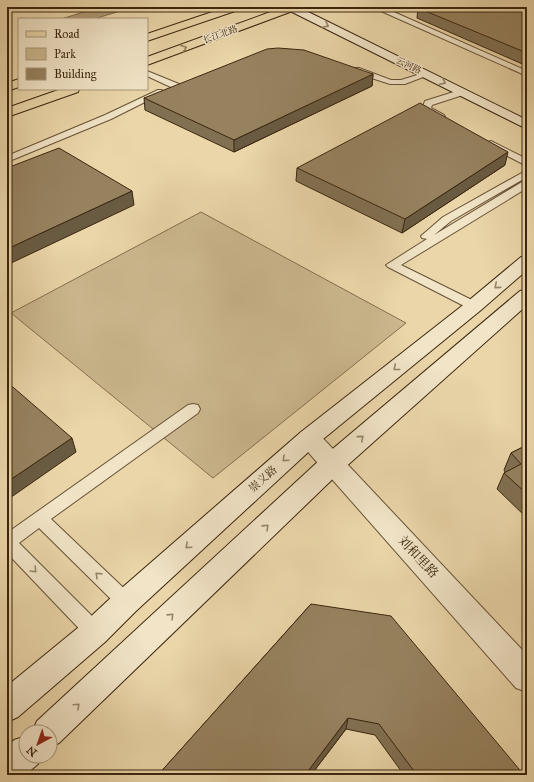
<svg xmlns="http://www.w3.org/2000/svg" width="534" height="782" viewBox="0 0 534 782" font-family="'IM FELL Great Primer','Noto Serif SC',serif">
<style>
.green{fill:#ccb88f;stroke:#846f4f}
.water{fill:#ae9a75;stroke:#806c4c}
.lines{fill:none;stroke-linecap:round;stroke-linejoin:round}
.lane-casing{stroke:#675236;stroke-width:2}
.street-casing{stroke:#675236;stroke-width:2}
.secondary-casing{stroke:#3b260f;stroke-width:2}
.primary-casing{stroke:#3b260f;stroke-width:2}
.lane{fill:#f1e4c7;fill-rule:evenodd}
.street{fill:#f1e4c7;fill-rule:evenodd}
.secondary{fill:#f1e4c7;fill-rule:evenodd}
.primary{fill:#ead6a9;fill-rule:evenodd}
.wall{fill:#817052;stroke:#3b260f}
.shaded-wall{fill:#695b42;stroke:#3b260f}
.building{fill:#96825f;stroke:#3b260f}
.oneway{stroke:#96856b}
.oneway2{stroke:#927e5c}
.labels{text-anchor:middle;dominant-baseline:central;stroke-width:3;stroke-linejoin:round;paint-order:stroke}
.far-street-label{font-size:9px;fill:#3b260f;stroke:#f1e4c7}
.street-label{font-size:11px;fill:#3b260f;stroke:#f1e4c7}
.near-street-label{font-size:13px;fill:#3b260f;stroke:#f1e4c7}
</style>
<rect width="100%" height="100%" fill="#ead6a9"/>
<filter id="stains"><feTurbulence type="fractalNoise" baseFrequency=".005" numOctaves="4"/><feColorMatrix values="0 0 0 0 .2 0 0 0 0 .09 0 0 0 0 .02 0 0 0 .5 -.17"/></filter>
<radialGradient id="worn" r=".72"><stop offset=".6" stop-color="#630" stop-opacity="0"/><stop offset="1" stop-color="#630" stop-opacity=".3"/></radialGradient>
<polygon class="green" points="201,212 406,323 213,478 11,313"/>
<polygon class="water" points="100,7 133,7 94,19 61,19"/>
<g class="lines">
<defs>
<g id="lane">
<polygon points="381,7 387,7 387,9 527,71 527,76 381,11"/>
<polygon points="353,68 359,68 391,80 401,80 427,72 431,74 405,84 390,84 353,72"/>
<polygon points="147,71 179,84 180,86 176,88 173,88 147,76"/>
<polygon points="158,90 161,90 165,92 111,119 7,162 7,156 105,115"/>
<polygon points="460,90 463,90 467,92 466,94 432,105 431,108 444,115 445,117 444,119 438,119 422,109 425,101"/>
<polygon points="491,141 527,159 527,166 488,146 486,144 488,142"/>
<polygon points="527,170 527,177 451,221 434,235 522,182 527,181 527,188 401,265 478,303 480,306 478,309 470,309 388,267 386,265 427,239 422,238 421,236 443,217"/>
<polygon points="193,404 198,405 200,409 198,413 51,519 132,596 135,602 132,608 126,610 120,608 39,528 19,543 102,626 104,632 102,638 95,641 88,638 7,553 7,533 188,405"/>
</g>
<polygon id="street" points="309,429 317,432 527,655 527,692 516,688 301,444 297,438 301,432"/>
<g id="secondary">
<polygon points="285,7 298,7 527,120 527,129 286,9"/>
<polygon points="527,256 527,270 481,310 317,444 136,611 105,642 18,717 7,722 7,686 85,622 116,593 301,432 467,302 521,257"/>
<polygon points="527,289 527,305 341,471 59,743 50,747 50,732 32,732 37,721 323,457 520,291"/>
<polygon points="26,736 26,756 41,756 38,764 25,775 7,775 7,747 14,740"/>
</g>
<g id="primary">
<polygon points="227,7 242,7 241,9 147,41 147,34"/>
<polygon points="284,7 299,7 298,9 147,65 147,57"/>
<polygon points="19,79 19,87 7,91 7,83"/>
<polygon points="61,89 79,89 78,92 7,117 7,108"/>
</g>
</defs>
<use href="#lane" class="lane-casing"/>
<use href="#street" class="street-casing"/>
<use href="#secondary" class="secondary-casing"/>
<use href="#primary" class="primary-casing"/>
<use href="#lane" class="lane"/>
<use href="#street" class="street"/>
<use href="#secondary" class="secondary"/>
<use href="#primary" class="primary"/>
</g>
<g class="wall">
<polygon points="527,7 527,66 417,18 418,8"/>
<polygon points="373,74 372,86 234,152 145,110 144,98"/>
<polygon points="505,165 402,233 296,181 297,168"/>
<polygon points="527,445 527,518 497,489 504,473 505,472 504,470 511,453"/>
<polygon points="311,604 524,775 404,775 375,735 346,729 311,775 158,775"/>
</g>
<g class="shaded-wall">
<polygon points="373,74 372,86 234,152 234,140"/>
<polygon points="508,152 505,165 402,233 405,219"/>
<polygon points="132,191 134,205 7,265 7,249"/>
<polygon points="72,438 76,452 7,500 7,482"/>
<polygon points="348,718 346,729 311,775 305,775"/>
</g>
<g class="building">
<polygon points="421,7 527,7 527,53 418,8"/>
<polygon points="278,48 304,50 373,74 234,140 144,98 267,49"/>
<polygon points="420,103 508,152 405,219 297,168"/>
<polygon points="59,148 132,191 7,249 7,168"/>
<polygon points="7,382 72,438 7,482"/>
<polygon points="527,445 527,494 504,473 521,464 511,453"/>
<polygon points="311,604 391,616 524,775 417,775 379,724 348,718 305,775 158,775"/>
</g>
<defs><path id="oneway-chevron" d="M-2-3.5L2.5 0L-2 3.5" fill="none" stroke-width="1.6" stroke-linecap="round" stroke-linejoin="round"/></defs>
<g class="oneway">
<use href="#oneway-chevron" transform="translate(326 25) rotate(26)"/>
<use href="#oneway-chevron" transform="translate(443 82) rotate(26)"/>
<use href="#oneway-chevron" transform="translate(497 286) rotate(140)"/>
<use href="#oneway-chevron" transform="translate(396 368) rotate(141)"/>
<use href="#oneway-chevron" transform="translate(361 438) rotate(-41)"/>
<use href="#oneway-chevron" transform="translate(285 459) rotate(138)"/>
<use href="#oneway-chevron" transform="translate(266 527) rotate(-44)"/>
<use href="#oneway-chevron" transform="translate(188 546) rotate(138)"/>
<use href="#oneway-chevron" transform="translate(34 570) rotate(46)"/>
<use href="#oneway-chevron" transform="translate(98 575) rotate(-136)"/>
<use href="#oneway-chevron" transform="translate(171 616) rotate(-44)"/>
<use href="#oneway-chevron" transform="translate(77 706) rotate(-43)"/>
</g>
<use class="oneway2" href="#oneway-chevron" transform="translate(184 48) rotate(-20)"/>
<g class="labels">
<g class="far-street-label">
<text transform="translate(220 34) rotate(-20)">长江北路</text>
<text transform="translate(409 65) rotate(26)">云河路</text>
</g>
<g class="street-label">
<text transform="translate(263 479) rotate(-42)">崇义路</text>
</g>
<g class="near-street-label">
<text transform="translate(418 557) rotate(47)">刘和里路</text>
</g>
</g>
<rect width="534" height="782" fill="none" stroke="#ead6a9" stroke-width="24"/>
<rect x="8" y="8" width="518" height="766" fill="none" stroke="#3b260f" stroke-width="2"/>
<rect x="12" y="12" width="510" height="758" fill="none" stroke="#3b260f"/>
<rect x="18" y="18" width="130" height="72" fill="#f1e4c7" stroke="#a8987d"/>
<rect x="26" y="31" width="20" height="6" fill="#ead6a9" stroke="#a8987d"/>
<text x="54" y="38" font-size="12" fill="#3b260f">Road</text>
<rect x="26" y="48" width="20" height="12" fill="#ccb88f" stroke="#a8987d"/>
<text x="54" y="58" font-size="12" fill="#3b260f">Park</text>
<rect x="26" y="68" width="20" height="12" fill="#96825f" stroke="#a8987d"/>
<text x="54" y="78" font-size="12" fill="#3b260f">Building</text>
<g transform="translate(38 744) rotate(220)"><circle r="19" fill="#f1e4c7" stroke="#a8987d"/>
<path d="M0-3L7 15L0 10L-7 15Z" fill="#8f2418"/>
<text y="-6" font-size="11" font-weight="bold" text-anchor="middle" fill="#3b260f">N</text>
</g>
<rect width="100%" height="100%" filter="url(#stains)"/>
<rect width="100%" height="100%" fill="url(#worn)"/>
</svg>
